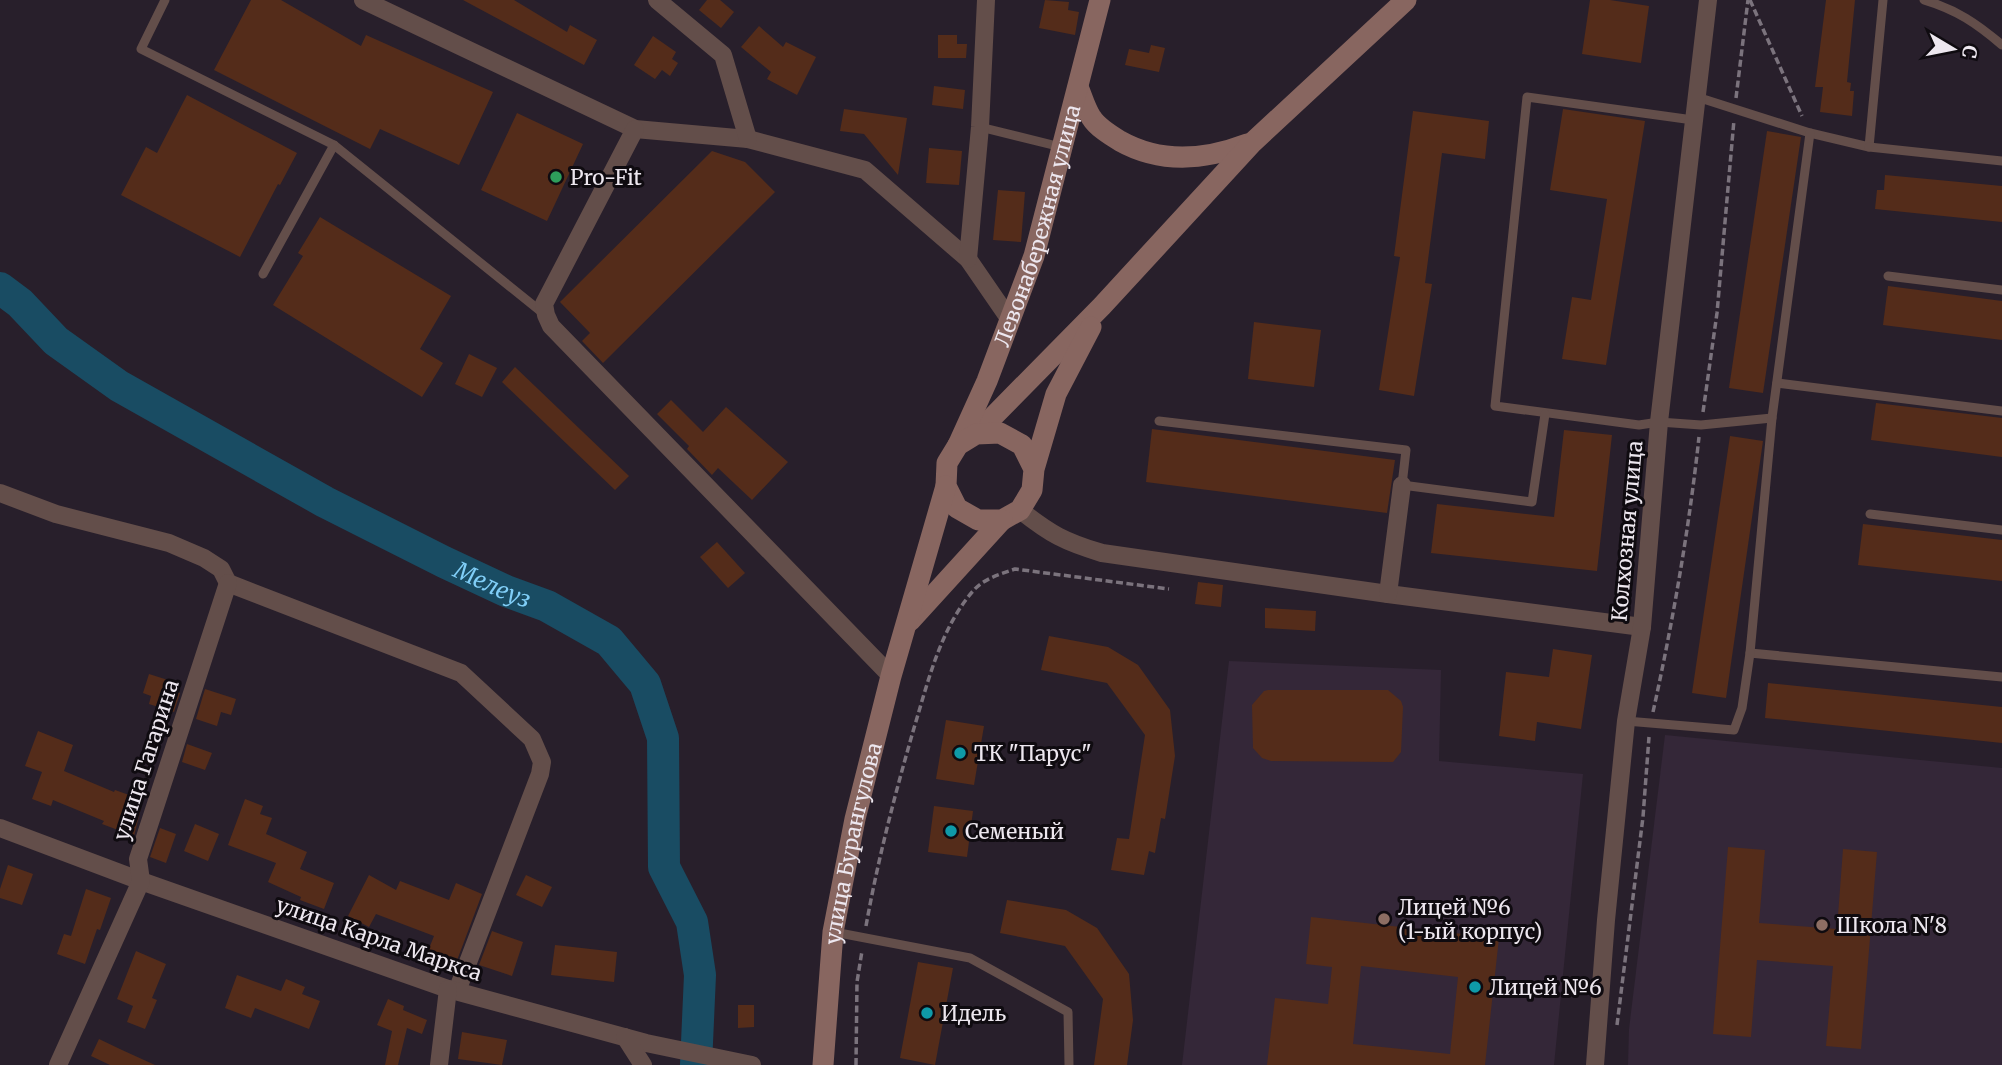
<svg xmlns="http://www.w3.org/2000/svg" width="2002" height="1065" viewBox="0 0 2002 1065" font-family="Merriweather,serif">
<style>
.built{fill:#342738}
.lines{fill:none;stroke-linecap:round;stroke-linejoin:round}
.river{stroke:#194c63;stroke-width:32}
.building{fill:#542c1a;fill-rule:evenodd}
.path{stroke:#7b737d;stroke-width:3.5;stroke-dasharray:7 3.5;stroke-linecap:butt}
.lane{stroke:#634e4a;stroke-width:9}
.street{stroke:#634e4a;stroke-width:18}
.secondary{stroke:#886660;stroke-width:21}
.leisure-dot{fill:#2e9e5b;stroke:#0f0b10;stroke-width:2.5}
.culture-dot{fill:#0f9aa8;stroke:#0f0b10;stroke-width:2.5}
.education-dot{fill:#8d6e63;stroke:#0f0b10;stroke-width:2.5}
.labels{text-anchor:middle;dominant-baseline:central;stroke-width:6;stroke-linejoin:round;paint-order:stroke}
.poi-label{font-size:21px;fill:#ede7ef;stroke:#0f0b10;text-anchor:start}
.street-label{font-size:21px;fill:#ede7ef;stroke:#0f0b10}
.water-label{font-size:23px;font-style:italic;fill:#80cef7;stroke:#0f0b10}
</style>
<rect width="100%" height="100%" fill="#281f2b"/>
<g class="built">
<polygon points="1229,661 1441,670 1439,761 1583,774 1554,1065 1182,1065"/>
<polygon points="1665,735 2002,768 2002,1065 1628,1065 1629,1029"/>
</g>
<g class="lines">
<path class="river" id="s1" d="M0,288L20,303L56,341L119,386L325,502L444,562L506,591L547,606L609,641L645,684L663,738L664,867L692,922L700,975L696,1065"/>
</g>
<g class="building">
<polygon points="251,0 281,0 361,46 366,35 493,92 459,165 380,129 370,149 214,70"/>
<polygon points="463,0 514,0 567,32 570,25 597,40 584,65"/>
<polygon points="707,0 720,0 734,12 721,28 699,10"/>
<polygon points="1045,0 1069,2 1068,10 1079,12 1075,35 1039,28"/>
<polygon points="1590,0 1610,0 1649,6 1641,63 1582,54"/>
<polygon points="1826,0 1855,0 1847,82 1851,83 1850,91 1854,91 1852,116 1820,112 1823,87 1815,87"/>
<polygon points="759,26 783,47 786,42 816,57 797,95 767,79 771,72 741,47"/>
<polygon points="938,35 957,35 957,44 967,44 966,58 938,58"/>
<polygon points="653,36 676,52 672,59 678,63 670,76 662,70 655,79 634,65"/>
<polygon points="1151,45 1165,48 1159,72 1125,65 1129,49 1149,53"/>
<polygon points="934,86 965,90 963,109 932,105"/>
<polygon points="187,95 297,153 280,185 278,184 240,257 121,195 146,147 157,153"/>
<polygon points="844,109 907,118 898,175 864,134 840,131"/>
<polygon points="1563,109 1645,121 1606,365 1562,359 1572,297 1591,300 1607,199 1550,190"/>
<polygon points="1413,111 1489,121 1485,159 1442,153 1425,283 1432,284 1414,396 1379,390 1400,257 1394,256"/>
<polygon points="517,113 583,144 547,221 481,190"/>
<polygon points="1767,131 1801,137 1763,393 1729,388"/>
<polygon points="929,148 962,151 959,185 926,183"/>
<polygon points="712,151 745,162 775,192 603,363 582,341 590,333 560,302"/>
<polygon points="1885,175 2002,186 2002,222 1875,209 1877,190 1884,190"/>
<polygon points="998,190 1025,192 1021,242 993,240"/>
<polygon points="320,217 451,296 420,349 443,363 422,397 273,305 303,256 298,253"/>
<polygon points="1888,286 2002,301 2002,340 1883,325"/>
<polygon points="1254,322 1321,330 1314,387 1248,379"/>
<polygon points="469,354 497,368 482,397 455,384"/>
<polygon points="515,367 629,476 615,490 502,382"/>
<polygon points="671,400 703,432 726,407 788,462 752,500 718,468 712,475 687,449 689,446 657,414"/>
<polygon points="1876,403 2002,418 2002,457 1871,440"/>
<polygon points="1152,429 1395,460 1387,513 1146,482"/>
<polygon points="1564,430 1612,435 1597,571 1431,553 1437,504 1554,517"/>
<polygon points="1730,436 1763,441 1726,698 1692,693"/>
<polygon points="1863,524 2002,540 2002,581 1858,565"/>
<polygon points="717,542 745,573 728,588 700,557"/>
<polygon points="1198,582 1223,585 1221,607 1195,604"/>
<polygon points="1265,608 1316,611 1315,631 1265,628"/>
<polygon points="1049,636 1108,647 1138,665 1170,710 1175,756 1165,819 1161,818 1155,853 1149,851 1144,875 1111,870 1117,838 1129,839 1145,735 1107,683 1041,670"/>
<polygon points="1553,649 1592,655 1581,729 1537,722 1535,741 1499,736 1506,672 1549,677"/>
<polygon points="149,674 171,681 169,689 180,693 174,712 149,704 151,696 143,693"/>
<polygon points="1768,683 2002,707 2002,743 1765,718"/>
<polygon points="205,689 236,699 231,715 221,712 217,726 196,719"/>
<polygon points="1268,690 1388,690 1401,701 1403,707 1401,752 1393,762 1271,761 1262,758 1253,748 1252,705 1264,691"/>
<polygon points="946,720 984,726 974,785 936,779"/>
<polygon points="38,731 73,745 64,771 114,792 115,790 143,800 134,836 102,824 104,821 53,800 51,806 32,799 42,772 25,766"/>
<polygon points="187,744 212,753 205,770 182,762"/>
<polygon points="245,799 263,806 260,814 272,818 266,834 307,852 300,869 334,883 324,909 300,900 301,897 268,882 276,863 228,845"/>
<polygon points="934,806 973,811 967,857 928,852"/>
<polygon points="195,824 219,834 208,861 184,851"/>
<polygon points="160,828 176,834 166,863 150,857"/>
<polygon points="1728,847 1765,850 1759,923 1837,929 1843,849 1877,852 1861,1049 1826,1046 1833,966 1757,960 1751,1037 1713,1034"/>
<polygon points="8,865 33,874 22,905 0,898 0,889"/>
<polygon points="369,875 396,890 400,881 449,900 456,883 482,894 456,963 428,951 434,936 376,914 369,927 348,916"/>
<polygon points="526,875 552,887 542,907 516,895"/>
<polygon points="86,889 111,898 100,930 97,929 85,964 57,954 64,934 71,936"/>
<polygon points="1007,900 1066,910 1097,928 1129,974 1133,1020 1127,1065 1094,1065 1103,999 1065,946 1000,933"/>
<path d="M1311,917L1499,938L1485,1065H1267L1275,998L1328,1004L1332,967L1306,964ZM1361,966L1458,977L1450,1054L1353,1044Z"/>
<polygon points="492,931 523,942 512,976 479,965"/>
<polygon points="555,945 617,952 614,982 551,975"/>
<polygon points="136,951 166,964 152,998 157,1000 145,1029 127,1022 133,1006 117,999"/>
<polygon points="918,962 953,968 935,1065 900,1058"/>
<polygon points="237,975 281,991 286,979 305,987 302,994 320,1001 309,1029 255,1008 251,1018 225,1008"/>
<polygon points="388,999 404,1006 403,1010 427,1020 422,1034 407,1028 398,1065 385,1065 392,1031 377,1025"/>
<polygon points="738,1005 754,1005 754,1027 738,1028"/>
<polygon points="462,1032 507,1040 502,1065 458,1059"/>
<polygon points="99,1039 122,1050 155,1065 110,1065 91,1056"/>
</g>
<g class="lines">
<g class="path">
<polyline points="1750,0 1802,116"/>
<polyline points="1736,98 1748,0"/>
<polyline points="1703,412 1717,313 1734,120"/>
<path d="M1653,712C1673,621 1689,529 1699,437"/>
<path d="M866,926C878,859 895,794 914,728C928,682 940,629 973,591C983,579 1000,574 1015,569L1169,589"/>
<polyline points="1617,1025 1643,817 1649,737"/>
<polyline points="856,1065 857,982 862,951"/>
</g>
<g class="lane">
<polyline points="165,0 141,49 334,145 544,314"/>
<path d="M1924,0C1957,10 1976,23 2002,45"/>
<polyline points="1697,97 1810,133 1869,147 1883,0"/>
<polyline points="1693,120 1527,97 1495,406 1639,425 1659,422 1701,425 1772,418"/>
<polyline points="980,127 1061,147"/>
<polyline points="1869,147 2002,161"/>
<polyline points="263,274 334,145"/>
<polyline points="1888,276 2002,290"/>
<polyline points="1777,383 2002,411"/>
<polyline points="1159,421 1406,450 1402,485 1532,502 1545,414"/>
<polyline points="1870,514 2002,530"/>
<polyline points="1750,653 2002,677"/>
<polyline points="1626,721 1734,730 1742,708 1750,653 1772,418 1810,133"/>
<polyline points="834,932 970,958 1068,1012 1069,1065"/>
</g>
<g class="street">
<polyline points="363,0 635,129 748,139 865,170 968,259 1010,320"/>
<polyline points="657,0 723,55 748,139"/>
<polyline points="635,129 544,304 546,315 551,326 891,676"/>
<polyline points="968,259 980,127 986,0"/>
<polyline points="0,493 56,514 169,543 204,558 221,569 228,583"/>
<path d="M1020,510C1050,534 1065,542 1102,553L1388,594L1642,627"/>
<polyline points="228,583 461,673 532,739 542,762 540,774 457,991"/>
<polyline points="1388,594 1402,485"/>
<polyline points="0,828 141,881 448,989 646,1043 752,1065"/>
<polyline points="625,1037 643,1065"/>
<polyline points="58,1065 141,881 138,859 228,583"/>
<polyline points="439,1065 448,989"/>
<polyline points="1595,1065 1606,920 1626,721 1642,627 1659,422 1708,0"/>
</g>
<g class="secondary">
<path d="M1078,87C1082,96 1085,108 1091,117C1097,127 1110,135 1120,141C1161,164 1205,160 1247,144"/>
<polyline points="976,434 1102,306 1253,142 1406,0"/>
<path id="s2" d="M958,445L987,381L1034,256L1100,0"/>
<polyline points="1034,469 1022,445 1000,433 976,434 958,445 947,463 946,486 957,508 978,520 1002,520 1020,510 1032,490 1034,469 1056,394 1091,327"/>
<polyline points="910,621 1002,520"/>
<path id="s3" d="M823,1065L833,932L855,819L891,676L946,486"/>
</g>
</g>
<circle class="leisure-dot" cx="556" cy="177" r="7"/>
<g class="culture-dot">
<circle cx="960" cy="753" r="7"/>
<circle cx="951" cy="831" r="7"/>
<circle cx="1475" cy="987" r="7"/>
<circle cx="927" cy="1013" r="7"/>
</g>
<g class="education-dot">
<circle cx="1384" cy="919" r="7"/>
<circle cx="1822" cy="925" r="7"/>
</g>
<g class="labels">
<g class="poi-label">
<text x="570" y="177">Pro-Fit</text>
<text x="974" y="753">ТК "Парус"</text>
<text x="965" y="831">Семеный</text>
<text x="1398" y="907">Лицей №6<tspan x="1398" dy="24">(1-ый корпус)</tspan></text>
<text x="1836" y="925">Школа N'8</text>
<text x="1489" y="987">Лицей №6</text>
<text x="941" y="1013">Идель</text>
</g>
<g class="street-label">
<text stroke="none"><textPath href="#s2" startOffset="234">Левонабережная улица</textPath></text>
<text transform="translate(1627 531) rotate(-85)">Колхозная улица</text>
<text transform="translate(146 760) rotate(-72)">улица Гагарина</text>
<text stroke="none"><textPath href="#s3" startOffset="224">улица Бурангулова</textPath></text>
<text transform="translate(379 939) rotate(19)">улица Карла Маркса</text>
</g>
<g class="water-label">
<text stroke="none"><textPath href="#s1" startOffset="578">Мелеуз</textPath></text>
</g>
</g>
<g transform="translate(1953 49) rotate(100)" stroke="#0f0b10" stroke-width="5" paint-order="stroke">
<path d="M0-5L12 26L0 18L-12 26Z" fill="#ede7ef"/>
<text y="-10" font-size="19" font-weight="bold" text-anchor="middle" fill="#ede7ef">С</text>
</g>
</svg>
